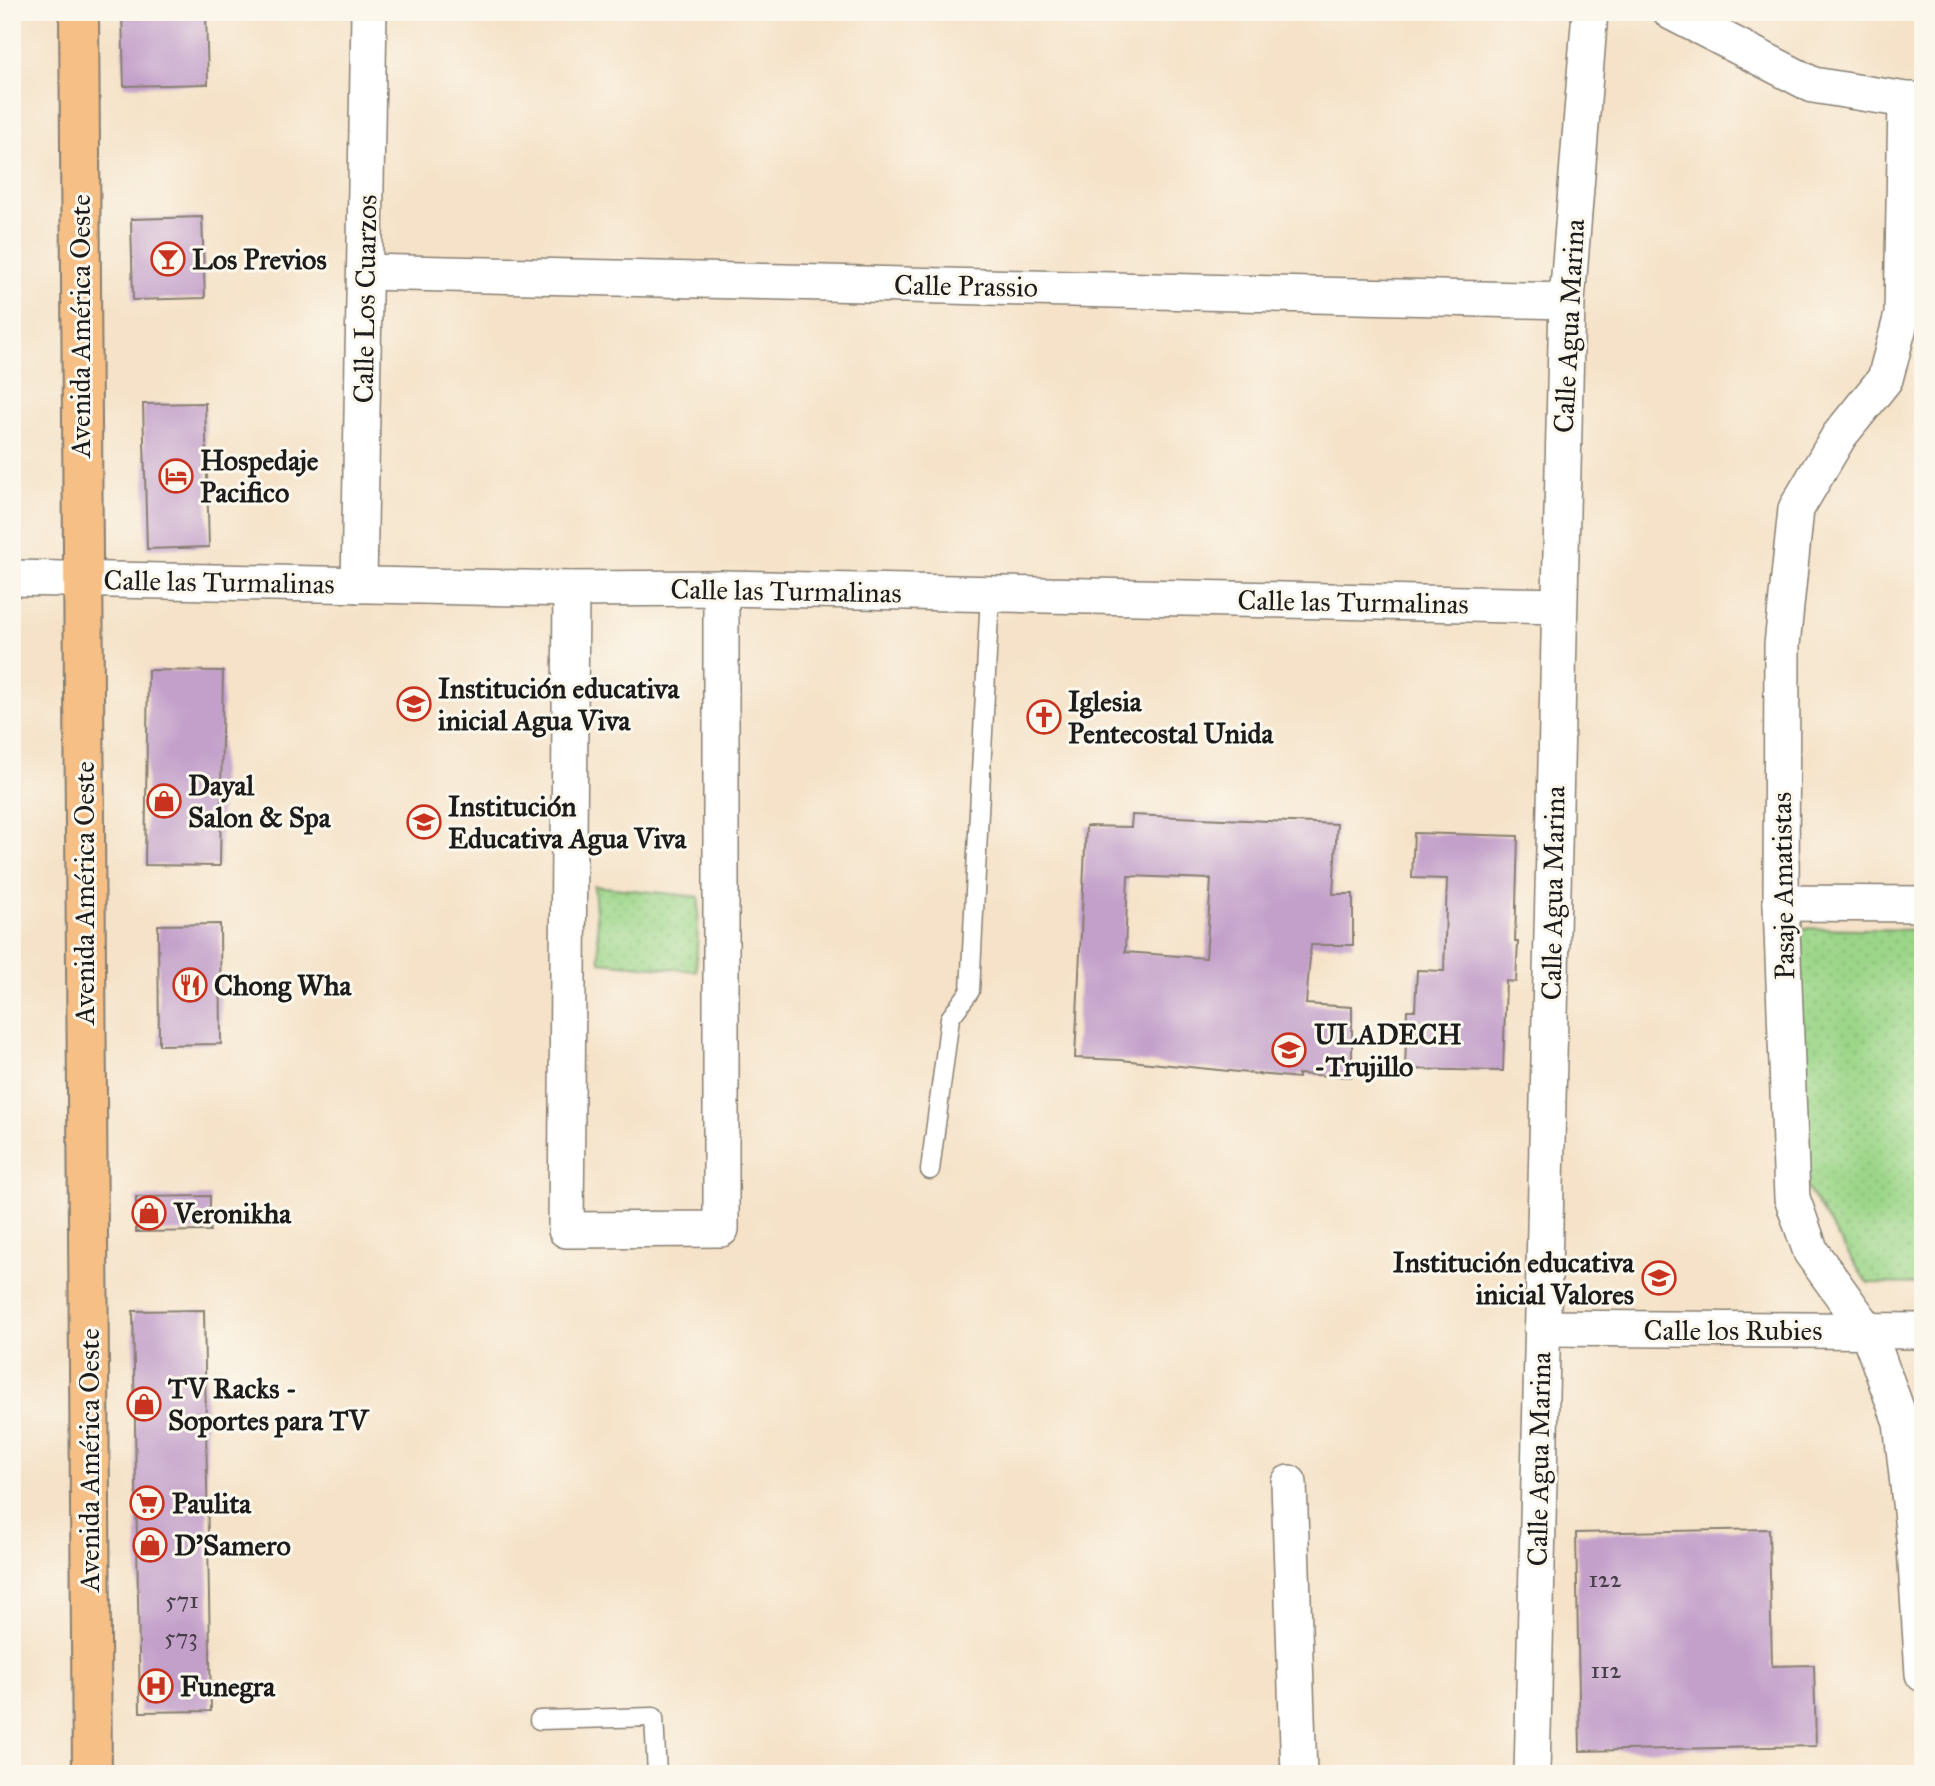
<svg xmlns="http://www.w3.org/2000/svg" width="1935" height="1786" viewBox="0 0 1935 1786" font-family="'IM FELL Great Primer',serif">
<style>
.grass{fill:url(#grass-dots);stroke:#5c7952;stroke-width:2}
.building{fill:#c3a0ca;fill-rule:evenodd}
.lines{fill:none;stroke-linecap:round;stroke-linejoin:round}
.service-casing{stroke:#887f72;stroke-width:21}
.minor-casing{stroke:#887f72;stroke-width:38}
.primary-casing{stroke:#887f72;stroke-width:42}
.service{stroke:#fff;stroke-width:18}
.minor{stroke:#fff;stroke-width:35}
.primary{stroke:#f5bf86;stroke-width:38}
.labels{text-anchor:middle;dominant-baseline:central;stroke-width:6;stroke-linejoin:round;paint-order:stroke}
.number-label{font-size:24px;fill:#463d48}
.poi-label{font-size:28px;font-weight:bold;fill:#1c1c1c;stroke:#fbf7ec;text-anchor:start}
.street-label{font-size:28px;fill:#1c1c1c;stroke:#fbf7ec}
</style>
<defs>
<pattern id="grass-dots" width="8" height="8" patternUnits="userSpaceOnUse" patternTransform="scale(1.75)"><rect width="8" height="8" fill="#9cd689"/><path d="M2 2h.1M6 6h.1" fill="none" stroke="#86b776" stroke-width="1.8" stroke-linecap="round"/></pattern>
</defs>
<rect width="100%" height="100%" fill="#fbf7ec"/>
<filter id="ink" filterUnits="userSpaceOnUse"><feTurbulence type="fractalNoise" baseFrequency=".0143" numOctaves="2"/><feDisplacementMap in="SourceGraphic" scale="14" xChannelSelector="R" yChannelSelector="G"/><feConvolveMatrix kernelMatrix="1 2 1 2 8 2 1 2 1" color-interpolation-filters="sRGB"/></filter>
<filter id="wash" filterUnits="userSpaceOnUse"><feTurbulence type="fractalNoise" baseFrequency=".00686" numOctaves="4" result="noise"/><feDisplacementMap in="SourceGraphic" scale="28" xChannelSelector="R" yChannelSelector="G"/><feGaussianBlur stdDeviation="1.57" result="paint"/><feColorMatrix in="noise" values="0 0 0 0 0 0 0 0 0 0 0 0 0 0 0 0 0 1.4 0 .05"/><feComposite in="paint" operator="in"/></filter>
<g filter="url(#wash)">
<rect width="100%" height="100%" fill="#f5e2c8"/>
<g class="grass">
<polygon points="594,886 699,897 696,971 600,962"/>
<polygon points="1799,928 1923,930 1923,1284 1867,1283 1802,1180"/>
</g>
<g id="blocks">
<g class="building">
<polygon points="122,12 206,12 208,84 124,86"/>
<polygon points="202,217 205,298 133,300 131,219"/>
<polygon points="205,403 209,547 147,549 143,404"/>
<polygon points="148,670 223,671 220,866 145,865"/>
<path d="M1132,815L1337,824L1333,894H1353V945H1311L1306,1004L1352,1007V1077L1298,1074V1078L1121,1060L1075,1058L1086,826L1131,827ZM1128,876L1211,879L1206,958L1125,952Z"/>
<polygon points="1414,833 1518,836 1515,942 1518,942 1516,982 1506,981 1503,1071 1405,1069 1407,1010 1415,1010 1417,970 1444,971 1447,879 1412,878"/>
<polygon points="220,924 221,1044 159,1045 158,925"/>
<polygon points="210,1196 210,1231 136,1232 136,1197"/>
<polygon points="204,1310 211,1711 140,1712 133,1311"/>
<polygon points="1769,1529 1772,1666 1814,1665 1816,1746 1580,1751 1576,1533"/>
</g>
</g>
</g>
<g filter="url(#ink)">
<use href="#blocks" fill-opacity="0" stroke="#887f72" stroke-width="2"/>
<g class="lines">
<defs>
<g id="service">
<polyline points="930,1170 950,1018 970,991 990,594"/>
<polyline points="539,1720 654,1717 657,1774"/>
</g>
<g id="minor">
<polyline points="1671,12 1813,85 1906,100 1923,100"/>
<polyline points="1906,100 1902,315 1885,379 1839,436 1796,509 1782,645 1781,903 1792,1198 1811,1252 1868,1331 1901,1422 1915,1547 1923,1674"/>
<polyline points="366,272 1567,301"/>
<polyline points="12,578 571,589 721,588 1559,606"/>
<polyline points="359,585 369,12"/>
<polyline points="571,589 566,1230 721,1229 721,588"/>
<polyline points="1781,903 1923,904"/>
<polyline points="1542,1328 1923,1331"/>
<polyline points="1289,1483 1299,1774"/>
<polyline points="1532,1774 1567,301 1590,12"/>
</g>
<polyline id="primary" points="79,12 92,1774"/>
</defs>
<use href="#service" class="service-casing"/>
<use href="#minor" class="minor-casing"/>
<use href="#primary" class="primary-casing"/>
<use href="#service" class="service"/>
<use href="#minor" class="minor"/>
<use href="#primary" class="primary"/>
</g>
</g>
<defs>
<symbol id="bar-ring" viewBox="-11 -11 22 22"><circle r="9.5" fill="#fbf7ec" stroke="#c8321e" stroke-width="1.5"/><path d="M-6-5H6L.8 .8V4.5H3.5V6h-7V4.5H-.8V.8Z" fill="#c8321e"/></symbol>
<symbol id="hotel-ring" viewBox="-11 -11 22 22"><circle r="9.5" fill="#fbf7ec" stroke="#c8321e" stroke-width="1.5"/><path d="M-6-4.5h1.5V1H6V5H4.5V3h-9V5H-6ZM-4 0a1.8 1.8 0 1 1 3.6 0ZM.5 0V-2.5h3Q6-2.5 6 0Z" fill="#c8321e"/></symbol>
<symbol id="school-ring" viewBox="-11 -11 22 22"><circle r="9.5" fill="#fbf7ec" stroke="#c8321e" stroke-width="1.5"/><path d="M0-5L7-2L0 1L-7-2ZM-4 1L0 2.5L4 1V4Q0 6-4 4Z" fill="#c8321e"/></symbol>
<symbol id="church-ring" viewBox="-11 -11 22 22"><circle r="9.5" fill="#fbf7ec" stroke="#c8321e" stroke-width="1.5"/><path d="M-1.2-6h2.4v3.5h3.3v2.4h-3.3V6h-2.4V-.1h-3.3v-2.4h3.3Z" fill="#c8321e"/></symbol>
<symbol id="shop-ring" viewBox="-11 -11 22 22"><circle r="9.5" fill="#fbf7ec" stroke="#c8321e" stroke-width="1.5"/><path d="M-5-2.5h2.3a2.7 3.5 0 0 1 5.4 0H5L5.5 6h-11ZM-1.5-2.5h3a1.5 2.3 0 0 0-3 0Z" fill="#c8321e"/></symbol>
<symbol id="restaurant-ring" viewBox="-11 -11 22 22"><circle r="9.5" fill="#fbf7ec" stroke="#c8321e" stroke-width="1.5"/><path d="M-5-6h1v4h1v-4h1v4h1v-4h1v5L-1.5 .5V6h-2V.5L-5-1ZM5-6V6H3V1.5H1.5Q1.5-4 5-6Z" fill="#c8321e"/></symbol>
<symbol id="university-ring" viewBox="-11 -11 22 22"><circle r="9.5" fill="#fbf7ec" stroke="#c8321e" stroke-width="1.5"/><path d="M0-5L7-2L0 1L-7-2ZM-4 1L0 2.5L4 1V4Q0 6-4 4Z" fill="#c8321e"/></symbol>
<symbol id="supermarket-ring" viewBox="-11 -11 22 22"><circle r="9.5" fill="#fbf7ec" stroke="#c8321e" stroke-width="1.5"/><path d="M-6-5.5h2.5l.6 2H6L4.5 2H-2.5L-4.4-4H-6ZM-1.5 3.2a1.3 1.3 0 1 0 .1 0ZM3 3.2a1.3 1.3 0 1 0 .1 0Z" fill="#c8321e"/></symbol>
<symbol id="hospital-ring" viewBox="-11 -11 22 22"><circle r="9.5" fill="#fbf7ec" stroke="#c8321e" stroke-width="1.5"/><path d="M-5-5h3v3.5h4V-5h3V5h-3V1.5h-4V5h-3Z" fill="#c8321e"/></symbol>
</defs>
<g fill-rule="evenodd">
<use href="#bar-ring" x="149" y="240" width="38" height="38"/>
<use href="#hotel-ring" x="157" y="457" width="38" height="38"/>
<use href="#school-ring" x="395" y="685" width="38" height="38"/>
<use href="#church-ring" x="1025" y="698" width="38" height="38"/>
<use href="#shop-ring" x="145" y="782" width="38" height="38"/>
<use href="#school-ring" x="405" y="803" width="38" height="38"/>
<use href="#restaurant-ring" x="171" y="966" width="38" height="38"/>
<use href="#university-ring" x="1270" y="1031" width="38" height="38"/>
<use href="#shop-ring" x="130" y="1194" width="38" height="38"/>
<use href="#school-ring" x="1640" y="1259" width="38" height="38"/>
<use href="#shop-ring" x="125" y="1385" width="38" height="38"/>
<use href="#supermarket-ring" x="128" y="1484" width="38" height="38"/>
<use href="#shop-ring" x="131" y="1526" width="38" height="38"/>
<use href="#hospital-ring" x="137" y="1667" width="38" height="38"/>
</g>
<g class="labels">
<g class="number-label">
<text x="1605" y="1579">122</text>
<text x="182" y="1600">571</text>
<text x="181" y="1637">573</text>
<text x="1606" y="1670">112</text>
</g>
<g class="poi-label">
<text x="192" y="259">Los Previos</text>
<text x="200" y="460">Hospedaje<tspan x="200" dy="32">Pacifico</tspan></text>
<text x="438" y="688">Institución educativa<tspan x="438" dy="32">inicial Agua Viva</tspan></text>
<text x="1068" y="701">Iglesia<tspan x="1068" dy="32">Pentecostal Unida</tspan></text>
<text x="188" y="785">Dayal<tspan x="188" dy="32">Salon &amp; Spa</tspan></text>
<text x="448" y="806">Institución<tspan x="448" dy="32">Educativa Agua Viva</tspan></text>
<text x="214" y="985">Chong Wha</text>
<text x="1314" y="1034">ULADECH<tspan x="1314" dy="32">-Trujillo</tspan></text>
<text x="174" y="1213">Veronikha</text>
<text x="1634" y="1262" text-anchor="end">Institución educativa<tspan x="1634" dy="32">inicial Valores</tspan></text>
<text x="168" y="1388">TV Racks -<tspan x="168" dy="32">Soportes para TV</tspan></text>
<text x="172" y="1503">Paulita</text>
<text x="174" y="1545">D'Samero</text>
<text x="180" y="1686">Funegra</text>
</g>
<g class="street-label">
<text transform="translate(966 286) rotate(1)">Calle Prassio</text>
<text transform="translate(365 299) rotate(-89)">Calle Los Cuarzos</text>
<text transform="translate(80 326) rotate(-90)">Avenida América Oeste</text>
<text transform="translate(1569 326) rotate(-87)">Calle Agua Marina</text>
<text transform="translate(219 582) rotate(1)">Calle las Turmalinas</text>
<text transform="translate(786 591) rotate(1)">Calle las Turmalinas</text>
<text transform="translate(1353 602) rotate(1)">Calle las Turmalinas</text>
<text transform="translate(1783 886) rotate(-91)">Pasaje Amatistas</text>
<text transform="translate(84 893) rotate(-90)">Avenida América Oeste</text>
<text transform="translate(1553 893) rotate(-89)">Calle Agua Marina</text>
<text x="1733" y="1330">Calle los Rubies</text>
<text transform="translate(1539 1459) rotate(-89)">Calle Agua Marina</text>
<text transform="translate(89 1460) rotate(-90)">Avenida América Oeste</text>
</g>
</g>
<rect width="1935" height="1786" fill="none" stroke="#fbf7ec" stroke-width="42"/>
</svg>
